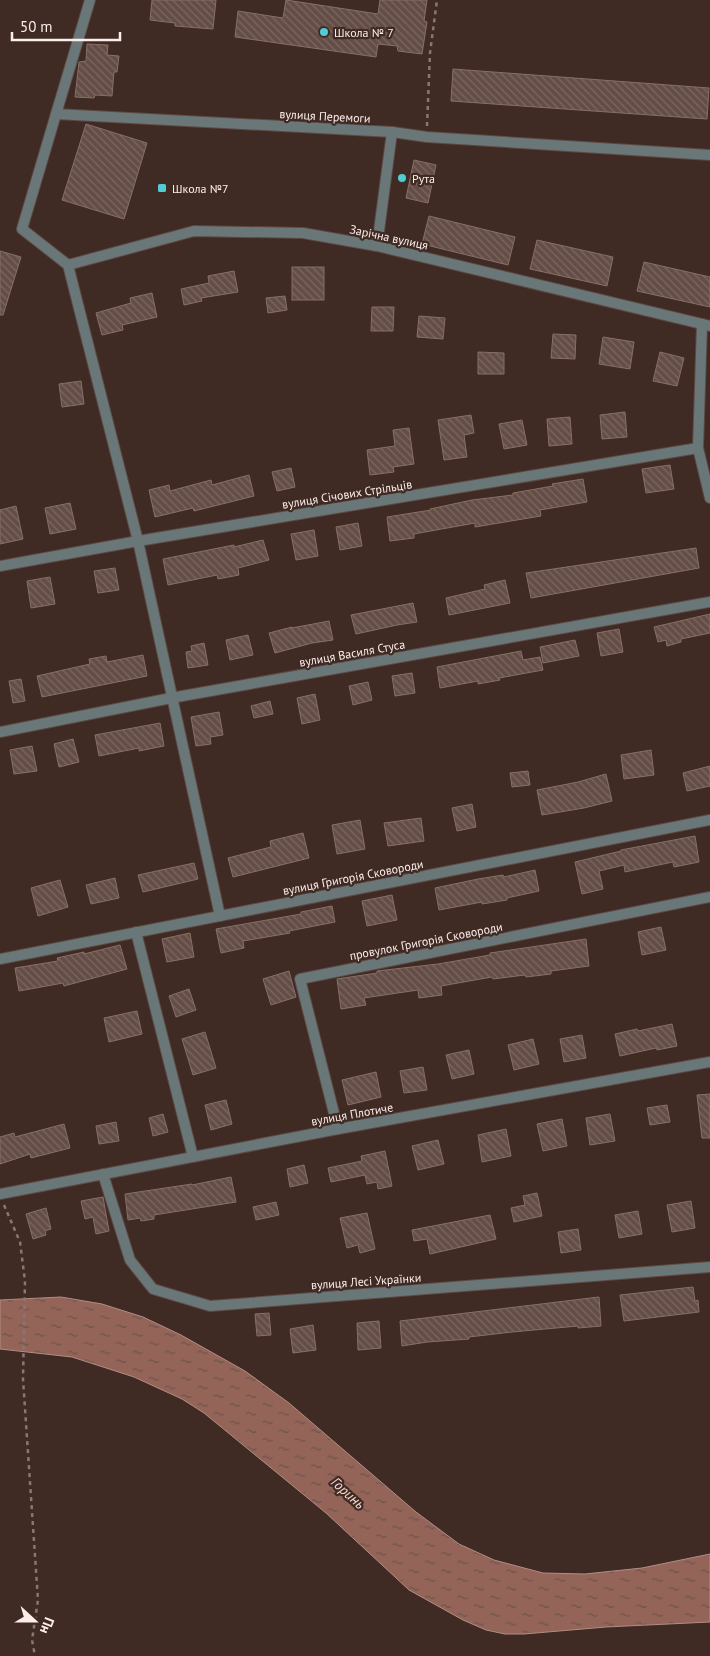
<svg xmlns="http://www.w3.org/2000/svg" width="710" height="1656" viewBox="0 0 710 1656" font-family="'PT Sans',sans-serif">
<style>
.water{fill:url(#water-ripples);stroke:#b28d83}
.building{fill:url(#building-back-hatch);stroke:#886f68}
.lines{fill:none;stroke-linecap:round;stroke-linejoin:round}
.street-casing{stroke:#5d4944;stroke-width:12}
.path{stroke:#8a7772;stroke-width:2.5;stroke-dasharray:4 4;stroke-linecap:butt}
.street{stroke:#6a7778;stroke-width:10}
.poi-dot{fill:#51ccd5;stroke:#3f2a24;stroke-width:2}
.labels{text-anchor:middle;dominant-baseline:central;stroke-width:4.5;stroke-linejoin:round;paint-order:stroke}
.poi-label{font-size:12px;fill:#fceeea;stroke:#3f2a24;text-anchor:start}
.street-label{font-size:12px;fill:#fceeea;stroke:#3f2a24}
.water-label{font-size:14px;font-style:italic;fill:#f7d7ce;stroke:#3f2a24}
</style>
<defs>
<pattern id="water-ripples" width="26" height="14" patternUnits="userSpaceOnUse" patternTransform="scale(1.25)"><rect width="26" height="14" fill="#936457"/><path d="M2 4q2-2 4 0t4 0M15 11q2-2 4 0t4 0" fill="none" stroke="#6c544e"/></pattern>
<pattern id="building-back-hatch" width="6" height="6" patternUnits="userSpaceOnUse" patternTransform="scale(1.25)"><rect width="6" height="6" fill="#644d46"/><path d="M-1 5l2 2M0 0l6 6M5-1l2 2" fill="none" stroke="#7b6761"/></pattern>
</defs>
<rect width="100%" height="100%" fill="#3f2a24"/>
<polygon class="water" points="61,1297 102,1304 143,1317 181,1335 245,1371 289,1403 416,1512 459,1544 494,1560 543,1573 585,1574 642,1568 710,1554 710,1622 606,1627 524,1634 505,1634 486,1630 463,1620 409,1590 326,1513 204,1413 182,1399 134,1377 72,1357 0,1349 0,1300"/>
<g class="building">
<polygon points="152,0 216,0 213,29 175,26 175,23 150,20"/>
<polygon points="286,0 378,14 380,0 427,0 424,21 427,22 422,54 398,51 397,46 378,44 376,57 235,37 238,11 283,18"/>
<polygon points="87,44 108,45 107,55 119,56 117,72 114,72 112,96 95,95 94,98 75,97 79,62 86,61"/>
<polygon points="453,69 709,88 707,119 451,101"/>
<polygon points="86,124 147,143 124,219 62,200"/>
<polygon points="414,160 436,165 428,203 406,198"/>
<polygon points="429,216 515,237 508,265 422,244"/>
<polygon points="537,240 613,257 607,286 530,269"/>
<polygon points="0,251 21,257 3,315 0,315"/>
<polygon points="644,262 710,277 710,307 637,291"/>
<rect x="292" y="267" width="32" height="33"/>
<polygon points="234,271 238,292 201,298 202,301 184,305 181,289 209,283 208,276"/>
<polygon points="152,293 157,317 122,325 123,330 102,335 96,313 131,303 130,298"/>
<polygon points="285,296 287,310 268,313 266,298"/>
<polygon points="372,307 394,307 393,331 371,331"/>
<polygon points="419,316 445,318 443,339 417,337"/>
<polygon points="553,334 576,335 575,359 551,358"/>
<polygon points="603,337 634,342 630,369 599,364"/>
<polygon points="478,352 504,353 504,374 478,374"/>
<polygon points="660,352 684,358 677,386 653,381"/>
<polygon points="81,381 84,404 62,407 59,384"/>
<polygon points="625,412 627,437 602,439 600,415"/>
<polygon points="471,415 474,433 464,435 467,457 444,460 438,420"/>
<polygon points="570,417 572,444 549,446 547,419"/>
<polygon points="522,420 527,445 504,449 499,424"/>
<polygon points="409,428 414,464 393,467 394,472 370,475 367,450 395,446 393,430"/>
<polygon points="670,465 674,489 646,493 642,469"/>
<polygon points="291,468 295,487 277,491 272,472"/>
<polygon points="249,475 254,496 194,511 193,508 155,517 149,490 169,485 170,491 211,480 212,485"/>
<polygon points="583,479 587,502 540,510 541,516 475,527 475,523 414,534 414,538 390,541 387,517 431,510 430,509 472,500 513,495 513,493 553,486 552,484"/>
<polygon points="70,503 76,529 50,534 45,508"/>
<polygon points="16,506 23,539 0,544 0,510"/>
<polygon points="358,523 362,546 340,550 336,527"/>
<polygon points="314,530 318,556 296,560 291,534"/>
<polygon points="263,540 269,560 238,568 239,575 218,579 217,575 168,585 163,559 234,545 234,547"/>
<polygon points="696,548 699,568 531,598 526,573"/>
<polygon points="115,568 119,590 98,593 94,571"/>
<polygon points="50,577 55,604 31,608 27,581"/>
<polygon points="505,580 510,603 449,615 446,598 485,589 484,585"/>
<polygon points="413,603 417,622 397,625 356,634 351,615"/>
<polygon points="710,614 710,633 681,639 681,642 667,646 666,640 658,642 654,627"/>
<polygon points="329,621 333,640 312,643 275,653 269,633 292,627 292,628"/>
<polygon points="619,629 623,652 601,656 597,633"/>
<polygon points="248,635 253,655 230,660 226,640"/>
<polygon points="575,640 579,656 543,663 540,647"/>
<polygon points="204,643 208,665 188,668 186,652 192,651 191,646"/>
<polygon points="521,651 523,660 540,657 543,670 499,678 500,680 478,684 478,681 440,688 437,667"/>
<polygon points="143,655 147,676 42,697 37,676 90,664 89,659 106,656 107,662"/>
<polygon points="412,673 415,693 395,696 392,676"/>
<polygon points="21,679 25,701 13,703 9,681"/>
<polygon points="368,682 372,700 353,705 349,686"/>
<polygon points="315,694 320,720 302,724 297,698"/>
<polygon points="270,701 273,714 254,718 251,706"/>
<polygon points="219,712 223,735 210,737 211,744 196,746 191,717"/>
<polygon points="160,723 164,746 139,751 139,748 99,756 95,735"/>
<polygon points="73,739 79,762 59,767 54,744"/>
<polygon points="32,746 37,771 14,774 10,750"/>
<polygon points="651,750 654,775 624,779 621,755"/>
<polygon points="710,766 710,786 687,791 683,773"/>
<polygon points="528,771 530,785 512,787 510,773"/>
<polygon points="606,774 612,801 584,808 542,815 537,790 578,782"/>
<polygon points="472,804 476,827 457,831 452,808"/>
<polygon points="421,818 424,841 388,846 384,823"/>
<polygon points="360,820 365,849 337,854 332,825"/>
<polygon points="303,833 309,858 233,877 228,858 271,847 270,841"/>
<polygon points="695,836 699,862 674,867 673,862 625,872 624,865 599,871 603,889 582,894 575,862 621,851 621,850"/>
<polygon points="194,863 198,879 143,892 138,875"/>
<polygon points="535,870 539,891 507,898 507,900 482,904 482,902 439,910 435,888 478,879 503,875 504,877"/>
<polygon points="115,878 119,898 91,904 86,885"/>
<polygon points="60,880 68,907 38,916 31,888"/>
<polygon points="392,895 397,920 367,926 362,901"/>
<polygon points="332,906 335,922 289,931 290,933 243,941 244,948 221,953 216,929 301,914 301,912"/>
<polygon points="661,927 666,950 642,955 638,932"/>
<polygon points="190,933 194,957 167,962 162,939"/>
<polygon points="586,939 589,966 551,971 551,974 526,977 525,975 493,979 492,977 441,986 442,995 419,998 418,990 364,998 366,1005 341,1009 337,979 377,973 377,971 438,964 490,955 490,953"/>
<polygon points="120,945 127,969 64,986 63,983 19,991 15,968 58,961 57,958 84,952 84,954"/>
<polygon points="289,971 296,997 271,1005 263,979"/>
<polygon points="189,989 196,1010 176,1017 169,996"/>
<polygon points="137,1011 142,1034 109,1042 104,1018"/>
<polygon points="672,1024 677,1046 657,1050 656,1048 620,1056 615,1034 637,1029 638,1031"/>
<polygon points="205,1032 216,1068 193,1075 182,1039"/>
<polygon points="582,1035 586,1058 564,1062 560,1039"/>
<polygon points="533,1039 539,1064 514,1070 508,1045"/>
<polygon points="469,1050 474,1074 452,1079 446,1055"/>
<polygon points="423,1067 427,1090 404,1093 400,1071"/>
<polygon points="376,1072 381,1097 348,1105 342,1080"/>
<polygon points="710,1094 710,1138 702,1138 697,1095"/>
<polygon points="226,1100 232,1124 211,1130 205,1105"/>
<polygon points="667,1105 670,1122 650,1125 647,1108"/>
<polygon points="163,1114 168,1132 153,1136 149,1118"/>
<polygon points="610,1114 615,1141 590,1145 586,1118"/>
<polygon points="562,1119 567,1146 543,1151 537,1124"/>
<polygon points="116,1122 119,1141 99,1144 96,1126"/>
<polygon points="64,1124 70,1148 31,1158 30,1154 0,1164 0,1137 14,1133 15,1137"/>
<polygon points="506,1129 511,1156 482,1162 478,1135"/>
<polygon points="438,1140 444,1164 418,1170 412,1146"/>
<polygon points="385,1151 392,1186 378,1189 377,1182 367,1184 365,1175 331,1182 328,1168 362,1161 361,1156"/>
<polygon points="304,1165 308,1183 290,1187 287,1169"/>
<polygon points="231,1177 236,1202 154,1215 154,1219 141,1221 140,1218 128,1220 125,1194 192,1184 192,1185"/>
<polygon points="537,1193 542,1216 514,1222 511,1208 525,1205 523,1196"/>
<polygon points="103,1197 109,1231 96,1234 93,1217 85,1219 81,1201"/>
<polygon points="691,1201 695,1228 672,1232 667,1205"/>
<polygon points="276,1202 279,1215 256,1220 253,1207"/>
<polygon points="46,1208 51,1229 45,1231 46,1235 33,1239 26,1214"/>
<polygon points="638,1211 642,1234 619,1238 615,1215"/>
<polygon points="367,1213 375,1249 360,1253 358,1245 347,1248 340,1218"/>
<polygon points="490,1215 496,1239 430,1254 427,1239 414,1241 412,1230"/>
<polygon points="578,1229 581,1250 561,1253 558,1232"/>
<polygon points="693,1287 695,1301 698,1300 699,1312 624,1321 620,1295"/>
<polygon points="599,1297 601,1326 578,1328 578,1326 512,1332 469,1337 469,1339 427,1342 402,1346 400,1321"/>
<polygon points="269,1313 271,1335 257,1336 255,1314"/>
<polygon points="379,1321 381,1348 358,1350 357,1323"/>
<polygon points="313,1325 316,1350 293,1353 290,1329"/>
</g>
<g class="lines">
<defs>
<g id="street">
<polyline points="90,0 56,114 392,132 427,137 710,155"/>
<polyline points="56,114 22,229 68,265 138,541 220,916"/>
<polyline points="377,246 392,132"/>
<polyline points="68,265 194,231 303,233 377,246 710,326"/>
<polyline points="702,324 698,448 710,498"/>
<polyline points="0,566 138,541 698,448"/>
<polyline points="0,732 171,698 710,602"/>
<polyline points="136,932 193,1157"/>
<polyline points="0,959 710,820"/>
<polyline points="338,1129 300,979 710,897"/>
<polyline points="103,1174 130,1260 153,1289 210,1306 710,1267"/>
<polyline points="0,1194 338,1129 710,1062"/>
</g>
</defs>
<use href="#street" class="street-casing"/>
<g class="path">
<polyline points="427,126 430,53 437,0"/>
<polyline points="4,1205 20,1242 25,1281 23,1379 38,1600 32,1640 35,1656"/>
</g>
<use href="#street" class="street"/>
</g>
<g class="poi-dot">
<circle cx="324" cy="32" r="5"/>
<circle cx="402" cy="178" r="5"/>
<rect x="157" y="183" width="10" height="10" rx="2.5"/>
</g>
<g class="labels">
<g class="poi-label">
<text x="334" y="32">Школа № 7</text>
<text x="412" y="178">Рута</text>
<text x="172" y="188">Школа №7</text>
</g>
<g class="street-label">
<text transform="translate(325 116) rotate(3)">вулиця Перемоги</text>
<text transform="translate(389 237) rotate(12)">Зарічна вулиця</text>
<text transform="translate(347 494) rotate(-9)">вулиця Січових Стрільців</text>
<text transform="translate(352 653) rotate(-10)">вулиця Василя Стуса</text>
<text transform="translate(353 877) rotate(-11)">вулиця Григорія Сковороди</text>
<text transform="translate(426 941) rotate(-11)">провулок Григорія Сковороди</text>
<text transform="translate(352 1114) rotate(-10)">вулиця Плотиче</text>
<text transform="translate(366 1281) rotate(-4)">вулиця Лесі Українки</text>
</g>
<g class="water-label">
<text transform="translate(348 1493) rotate(42)">Горинь</text>
</g>
</g>
<g transform="translate(35 1621) rotate(111)" stroke="#3f2a24" stroke-width="4" paint-order="stroke">
<path d="M0-4L9 19L0 12L-9 19Z" fill="#fceeea"/>
<text y="-8" font-size="14" font-weight="bold" text-anchor="middle" fill="#fceeea">Пн</text>
</g>
<path d="M12 32v8h108v-8" fill="none" stroke="#fceeea" stroke-width="2.5"/>
<text x="20" y="32" font-size="15" fill="#fceeea" stroke="#3f2a24" stroke-width="4" paint-order="stroke">50 m</text>
</svg>
